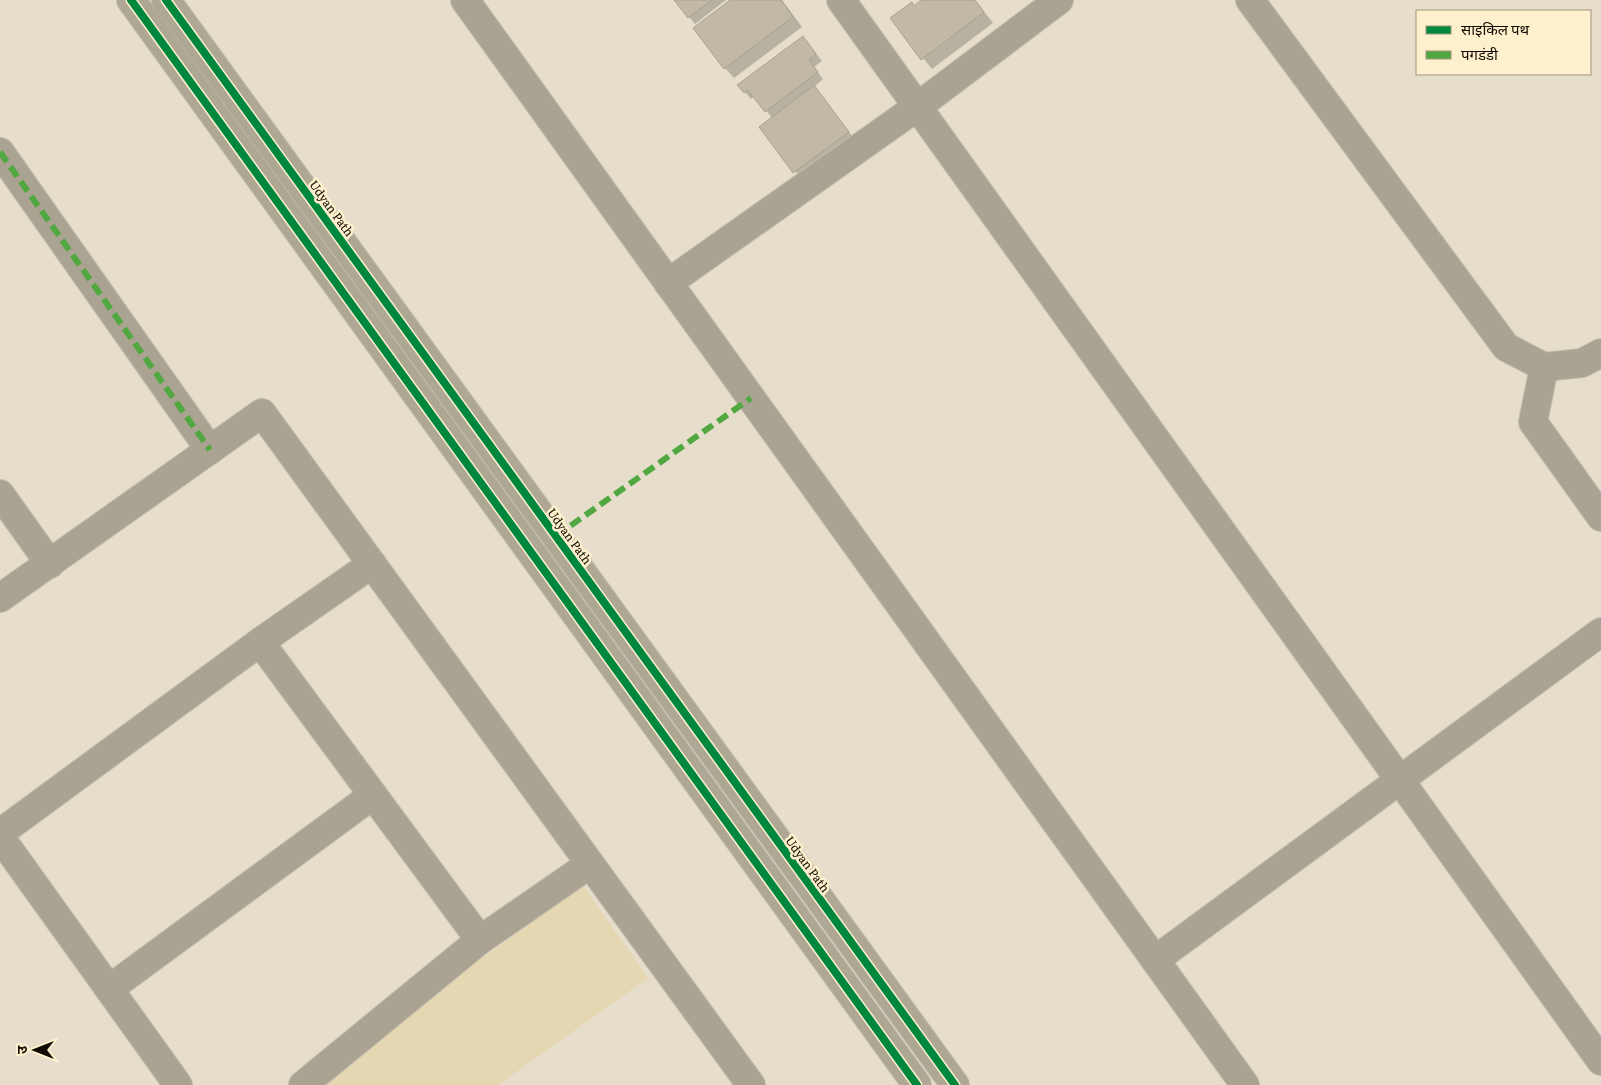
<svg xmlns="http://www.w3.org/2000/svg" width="1601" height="1085" viewBox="0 0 1601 1085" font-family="Literata,'Noto Sans Devanagari',serif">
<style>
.green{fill:#e5d7b2}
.shadow{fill:#0003}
.building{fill:#c1b9a3;stroke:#a8a293}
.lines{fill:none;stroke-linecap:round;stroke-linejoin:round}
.minor-casing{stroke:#c1bcae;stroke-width:30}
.major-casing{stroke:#c1bcae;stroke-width:30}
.minor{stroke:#aaa392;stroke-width:28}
.major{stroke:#ada794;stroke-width:28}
.quiet{stroke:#51a840;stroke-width:6;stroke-dasharray:12 6;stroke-linecap:butt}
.cycleway-casing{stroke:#fef0cd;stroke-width:11}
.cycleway{stroke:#00873e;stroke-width:8}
.labels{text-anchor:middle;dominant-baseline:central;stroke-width:5;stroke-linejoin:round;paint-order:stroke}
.street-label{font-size:12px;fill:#110c03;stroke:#fef0cd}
</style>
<rect width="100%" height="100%" fill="#e6decb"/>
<polygon class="green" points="583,886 648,978 498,1085 304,1085"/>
<g class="shadow">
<polygon points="676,0 726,0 695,24"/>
<polygon points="732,0 782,0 802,27 734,78 725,68"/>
<polygon points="923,0 975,0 993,23 932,69 892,19"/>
<polygon points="803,37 822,61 814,67 823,79 814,87 857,142 804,182 760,127 772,118 755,96 751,99 745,92"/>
</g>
<g class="building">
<polygon points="674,0 712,0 688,18"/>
<polygon points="730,0 781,0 793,17 724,69 693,28"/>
<polygon points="921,0 975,0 984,12 921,60 890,18 912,2 914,6"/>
<polygon points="803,36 816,54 809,60 818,72 765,112 748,90 744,93 737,85"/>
<polygon points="814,85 849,132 793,173 759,127"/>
</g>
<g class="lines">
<defs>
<g id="minor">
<polyline points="465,0 1245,1085"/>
<polyline points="841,0 1601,1061"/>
<polyline points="1250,0 1506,347 1544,367 1582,363 1601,353"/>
<polyline points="0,152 210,450"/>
<polyline points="668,283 917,107 1059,0"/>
<polyline points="1544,367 1533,422 1601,517"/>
<polyline points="0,494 50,564"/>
<polyline points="0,598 262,413 751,1085"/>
<polyline points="260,642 480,940"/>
<polyline points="0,833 260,642 372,564"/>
<polyline points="0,837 178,1085"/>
<polyline points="1155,960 1601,632"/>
<polyline points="109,989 373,795"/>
<polyline points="303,1085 480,940 590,864"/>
</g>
<g id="major">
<polyline points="131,0 917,1085"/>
<polyline points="166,0 955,1085"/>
</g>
</defs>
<use href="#minor" class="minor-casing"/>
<use href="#major" class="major-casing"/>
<use href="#minor" class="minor"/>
<use href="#major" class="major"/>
<g class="quiet">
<polyline points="0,152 210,450"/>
<polyline points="556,536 751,398"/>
</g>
<defs>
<g id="cycleway">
<polyline points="131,0 917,1085"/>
<polyline points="166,0 955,1085"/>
</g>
</defs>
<use href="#cycleway" class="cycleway-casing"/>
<use href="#cycleway" class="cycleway"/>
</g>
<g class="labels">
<g class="street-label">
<text transform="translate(332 208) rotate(54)">Udyan Path</text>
<text transform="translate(570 536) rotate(54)">Udyan Path</text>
<text transform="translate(808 864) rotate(54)">Udyan Path</text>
</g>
</g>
<rect x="1416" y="10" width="175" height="65" fill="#fef0cd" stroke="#9f957c"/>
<rect x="1426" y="26" width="25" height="8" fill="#00873e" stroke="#9f957c"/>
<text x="1461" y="35" font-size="15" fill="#110c03">साइकिल पथ</text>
<rect x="1426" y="51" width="25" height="8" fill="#51a840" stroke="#9f957c"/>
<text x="1461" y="60" font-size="15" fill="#110c03">पगडंडी</text>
<g transform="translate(35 1050) rotate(270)" stroke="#fef0cd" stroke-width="4" paint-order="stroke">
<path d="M0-4L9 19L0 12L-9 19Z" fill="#110c03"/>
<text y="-8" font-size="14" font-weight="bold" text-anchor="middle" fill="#110c03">उ</text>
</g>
</svg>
